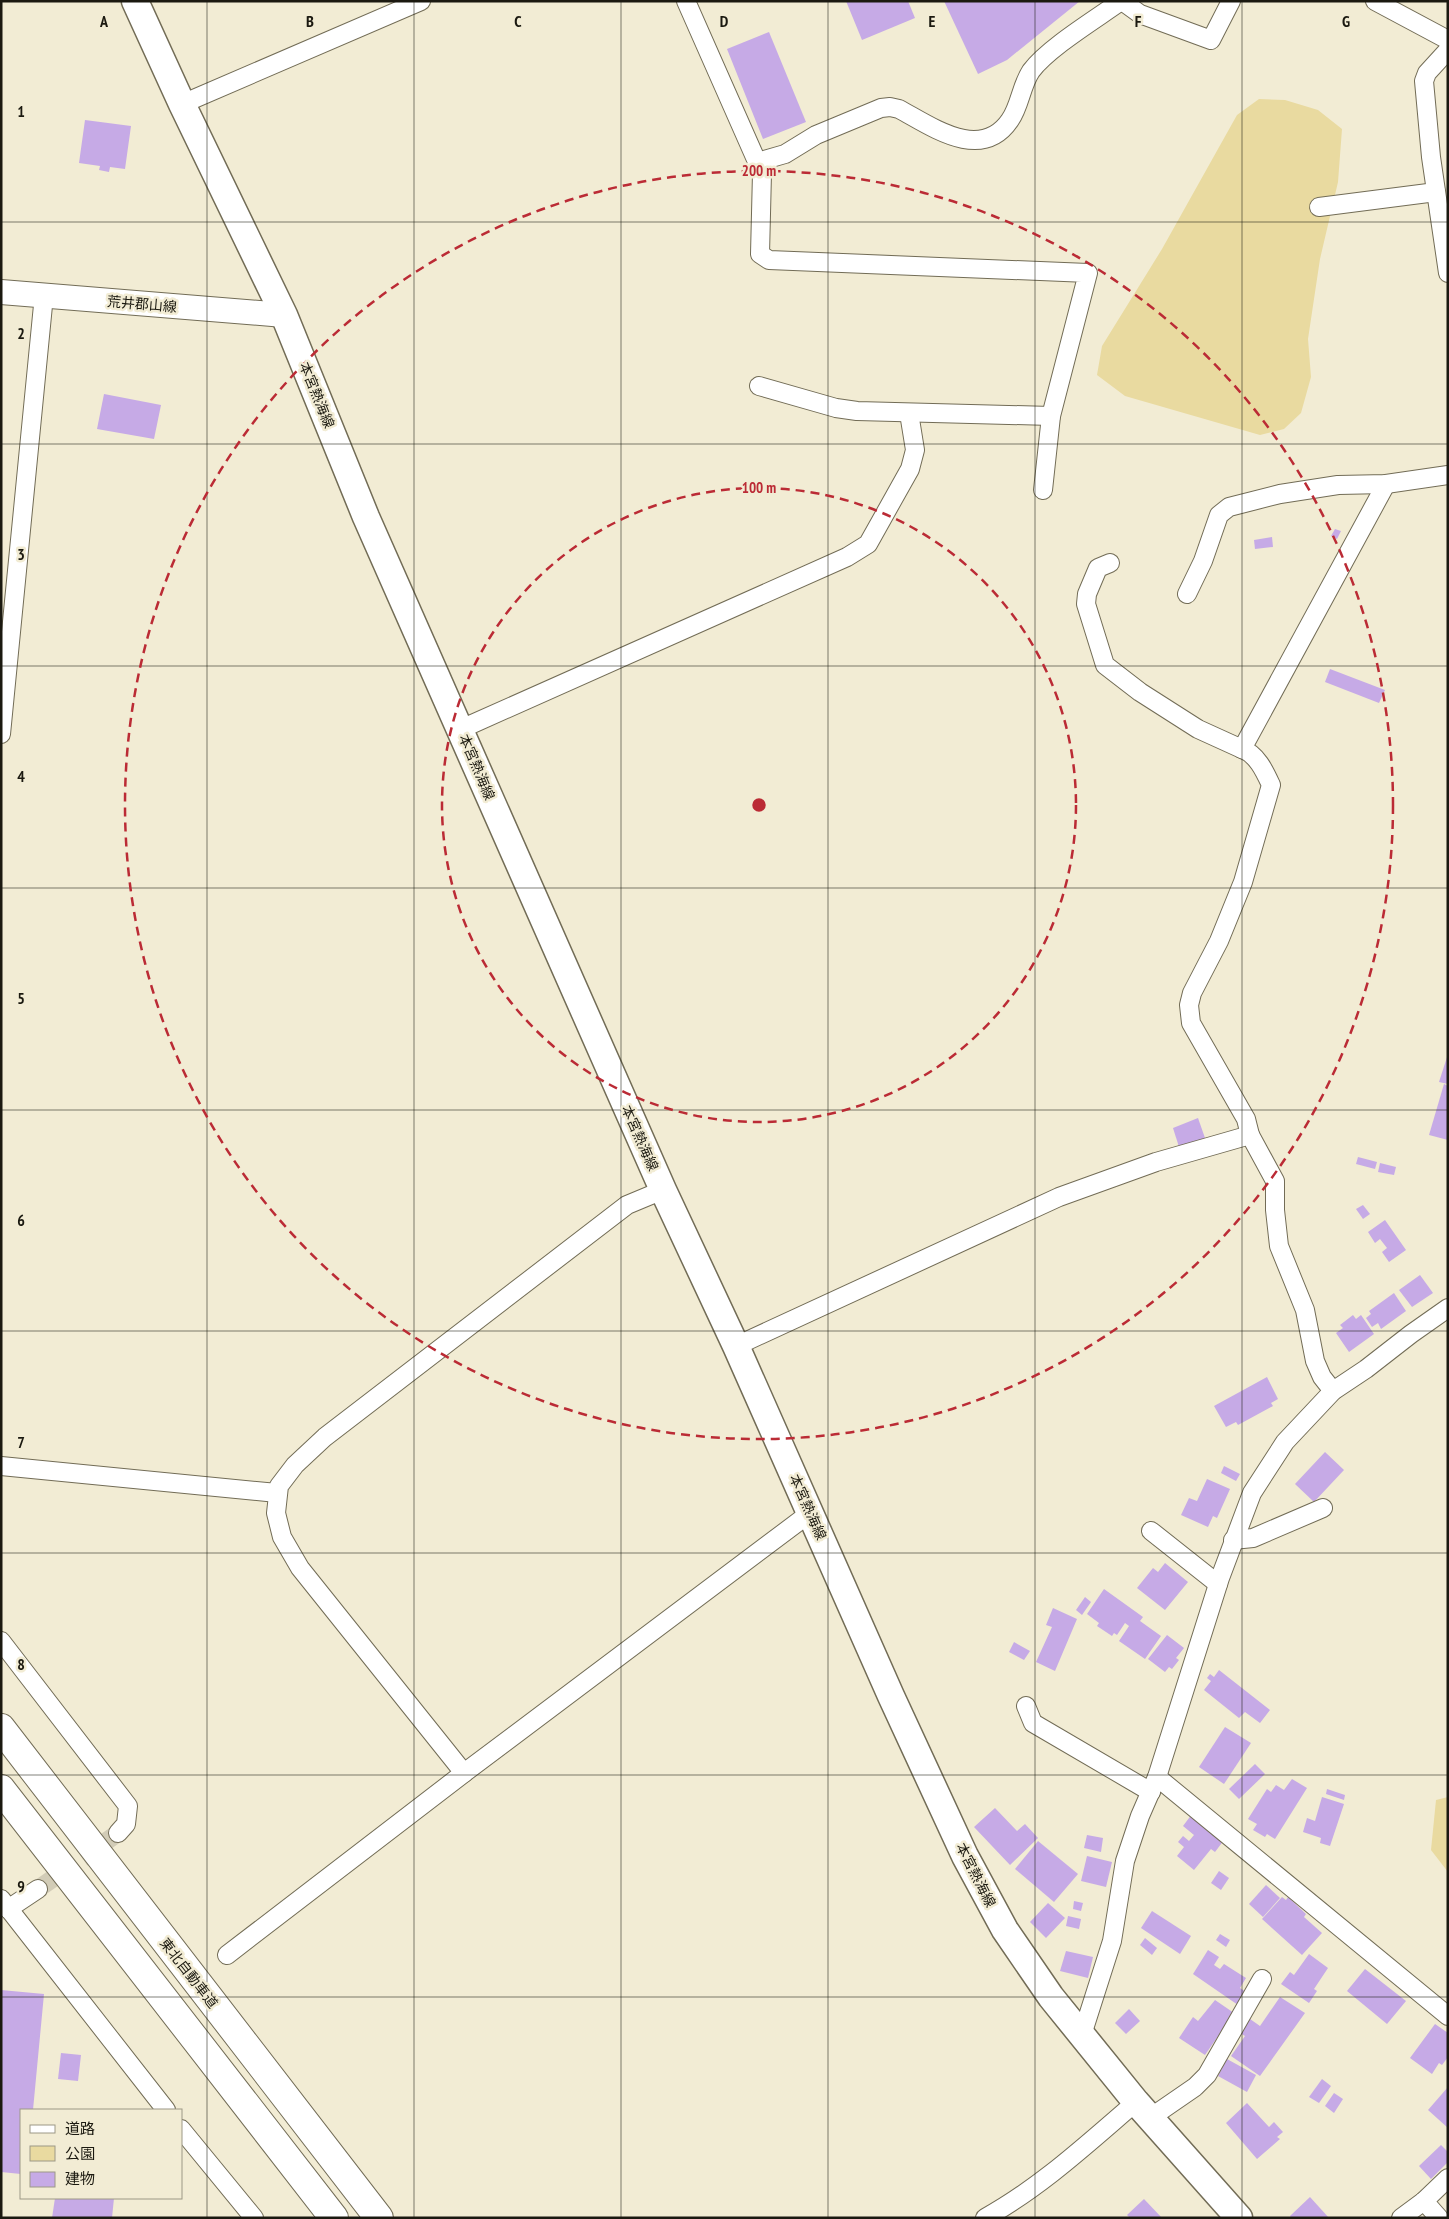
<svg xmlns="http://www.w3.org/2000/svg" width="1449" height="2219" viewBox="0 0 1449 2219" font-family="'PT Sans Narrow','Noto Sans JP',sans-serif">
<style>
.green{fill:#e9daa0}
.building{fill:#c6aae6}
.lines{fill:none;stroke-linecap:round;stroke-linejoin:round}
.street-tunnel{stroke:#d2ccb7;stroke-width:18;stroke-dasharray:18 9;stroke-linecap:butt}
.street-casing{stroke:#726c56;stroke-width:20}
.secondary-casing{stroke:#726c56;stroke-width:26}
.primary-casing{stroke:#726c56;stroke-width:29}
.highway-casing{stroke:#726c56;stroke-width:30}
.street{stroke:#fff;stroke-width:18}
.secondary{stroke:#fff;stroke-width:24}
.primary{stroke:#fff;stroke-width:26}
.highway{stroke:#fff;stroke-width:28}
.grid{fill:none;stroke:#1b1910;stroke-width:1;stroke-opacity:0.55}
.ring{fill:none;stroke:#bb2b35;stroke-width:2.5;stroke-dasharray:9 6}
.labels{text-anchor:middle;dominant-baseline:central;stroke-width:5;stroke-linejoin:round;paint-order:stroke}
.street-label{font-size:14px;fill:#1b1910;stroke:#f2ecd4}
.grid-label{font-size:16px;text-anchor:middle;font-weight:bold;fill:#1b1910;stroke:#f2ecd4;stroke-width:5;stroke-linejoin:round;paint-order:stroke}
.centre{fill:#bb2b35;stroke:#f2ecd4;stroke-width:2.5}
.ring-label{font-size:15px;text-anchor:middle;font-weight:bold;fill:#bb2b35;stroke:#f2ecd4;stroke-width:5;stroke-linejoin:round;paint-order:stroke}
</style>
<rect width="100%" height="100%" fill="#f2ecd4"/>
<g class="green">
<polygon points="1259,99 1285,100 1318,110 1342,129 1338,182 1320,259 1308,339 1311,377 1301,413 1284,429 1260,435 1125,396 1097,375 1102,346 1162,249 1237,115"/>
<polygon points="1448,1797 1448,1872 1431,1850 1436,1800"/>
</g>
<g class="building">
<polygon points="846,1 908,1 915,18 862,40"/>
<polygon points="944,1 1080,1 1007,60 978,74"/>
<polygon points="769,32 806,122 763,139 727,49"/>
<polygon points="85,120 131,126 125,169 110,167 109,172 99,170 100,166 79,163"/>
<polygon points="104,394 161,405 154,439 97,429"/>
<polygon points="1335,529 1341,531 1337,539 1331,536"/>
<polygon points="1272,537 1273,547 1255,549 1254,540"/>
<polygon points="1330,669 1385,690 1379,703 1325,682"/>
<polygon points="1448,1054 1448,1084 1439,1082"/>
<polygon points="1444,1084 1448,1086 1448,1140 1429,1135"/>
<polygon points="1198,1118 1205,1138 1179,1147 1173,1128"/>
<polygon points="1358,1157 1377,1162 1375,1169 1356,1164"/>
<polygon points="1380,1163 1396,1167 1394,1175 1378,1172"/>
<polygon points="1363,1205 1370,1214 1363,1219 1356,1209"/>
<polygon points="1385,1220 1406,1250 1389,1262 1382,1252 1387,1248 1380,1239 1375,1243 1368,1232"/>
<polygon points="1420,1275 1433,1293 1412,1307 1399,1290"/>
<polygon points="1394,1293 1406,1311 1381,1329 1378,1323 1372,1327 1366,1318 1371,1314 1369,1311"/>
<polygon points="1353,1315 1356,1319 1361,1315 1374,1334 1349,1352 1336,1333 1343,1328 1340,1325"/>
<polygon points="1267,1377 1278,1399 1271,1403 1273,1406 1238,1425 1236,1422 1226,1427 1214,1406"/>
<polygon points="1325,1452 1344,1470 1314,1502 1295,1484"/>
<polygon points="1224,1466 1240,1474 1236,1481 1221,1473"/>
<polygon points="1207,1479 1230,1489 1217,1518 1213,1516 1208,1527 1181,1515 1189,1498 1197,1501"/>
<polygon points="1165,1563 1188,1582 1165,1610 1137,1588 1153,1568 1158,1572"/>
<polygon points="1104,1589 1143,1617 1140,1621 1161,1636 1145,1659 1119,1641 1129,1626 1125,1623 1117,1635 1114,1633 1112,1636 1097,1626 1099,1623 1087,1614"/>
<polygon points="1085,1597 1091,1602 1082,1615 1076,1610"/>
<polygon points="1053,1608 1077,1619 1055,1671 1036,1662 1052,1627 1046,1625"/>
<polygon points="1167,1635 1184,1648 1176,1658 1179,1660 1172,1669 1169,1667 1165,1672 1148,1659"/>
<polygon points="1014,1642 1030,1651 1024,1660 1009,1652"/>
<polygon points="1219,1670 1270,1710 1260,1723 1245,1712 1239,1718 1204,1690 1211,1681 1207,1678 1210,1674 1214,1677"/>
<polygon points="1225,1727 1251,1743 1224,1784 1199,1767"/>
<polygon points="1255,1764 1265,1774 1239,1799 1229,1789"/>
<polygon points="1292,1779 1307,1788 1275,1839 1267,1834 1265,1837 1253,1830 1257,1824 1248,1819 1267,1789 1271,1792 1276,1785 1284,1790"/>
<polygon points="1327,1789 1345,1795 1344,1800 1326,1794"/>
<polygon points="1322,1797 1344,1804 1330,1846 1320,1843 1321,1838 1303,1832 1307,1818 1315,1821"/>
<polygon points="995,1808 1017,1831 1025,1824 1038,1838 1010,1865 974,1827"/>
<polygon points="1192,1814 1224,1840 1215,1852 1211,1849 1194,1870 1177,1856 1184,1847 1178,1842 1183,1836 1189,1841 1194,1835 1183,1826"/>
<polygon points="1087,1835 1103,1838 1101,1852 1084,1848"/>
<polygon points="1038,1841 1078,1874 1054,1902 1015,1869"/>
<polygon points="1087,1856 1112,1862 1106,1887 1081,1881"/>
<polygon points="1219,1871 1229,1878 1221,1890 1211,1883"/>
<polygon points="1266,1885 1280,1898 1263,1917 1249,1904"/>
<polygon points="1282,1897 1286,1900 1288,1897 1306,1914 1304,1917 1322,1933 1302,1955 1262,1919"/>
<polygon points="1074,1901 1083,1903 1081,1911 1073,1909"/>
<polygon points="1048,1903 1065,1918 1046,1938 1030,1922"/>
<polygon points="1152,1911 1191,1936 1180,1954 1141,1928"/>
<polygon points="1068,1916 1081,1919 1079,1929 1066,1926"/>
<polygon points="1220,1934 1230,1940 1226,1947 1216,1940"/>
<polygon points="1145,1938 1157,1948 1152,1955 1140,1945"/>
<polygon points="1208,1950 1219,1957 1214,1965 1220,1969 1224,1964 1246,1978 1240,1988 1246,1992 1238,2005 1193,1974"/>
<polygon points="1066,1951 1093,1957 1088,1978 1060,1971"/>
<polygon points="1309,1954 1328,1968 1314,1989 1317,1991 1309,2003 1281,1984 1290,1972 1294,1975"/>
<polygon points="1365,1969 1406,2001 1387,2024 1347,1991"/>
<polygon points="1,1990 44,1994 33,2110 21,2110 21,2174 1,2172"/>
<polygon points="1280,1997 1305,2013 1260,2076 1231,2056 1245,2036 1240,2033 1250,2019 1260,2026"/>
<polygon points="1215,2000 1234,2013 1205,2055 1179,2038 1193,2017 1198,2021"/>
<polygon points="1129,2009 1140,2021 1126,2034 1115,2023"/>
<polygon points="1435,2024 1448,2033 1448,2057 1442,2065 1439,2063 1432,2074 1410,2058"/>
<polygon points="61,2053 81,2055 78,2081 58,2079"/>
<polygon points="1227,2059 1256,2075 1247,2092 1218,2076"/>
<polygon points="1322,2079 1331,2086 1319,2103 1309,2097"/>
<polygon points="1448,2087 1448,2128 1428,2110"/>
<polygon points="1334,2093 1343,2099 1334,2113 1325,2106"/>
<polygon points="1247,2103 1269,2127 1274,2122 1283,2132 1277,2137 1280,2139 1257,2159 1226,2123"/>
<polygon points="1441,2145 1448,2152 1448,2162 1431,2179 1419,2166"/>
<polygon points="1310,2197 1329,2218 1291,2218 1290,2216"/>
<polygon points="55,2198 114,2198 112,2218 52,2218"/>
<polygon points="1144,2199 1162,2218 1130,2218 1127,2215"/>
</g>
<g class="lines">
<polyline class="street-tunnel" points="38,1889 118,1833"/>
<defs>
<g id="street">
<polyline points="686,1 762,173 760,254 769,260 1088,273 1051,416 1043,490"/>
<polyline points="1122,1 1140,14 1211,40 1231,1"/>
<polyline points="1375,1 1448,40"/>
<polyline points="1448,50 1427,73 1424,81 1431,157 1448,273"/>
<polyline points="182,104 421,1"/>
<path d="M757,162L785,154L816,135L881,108L890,107L899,109C931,126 981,163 1010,120C1020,106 1021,86 1031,71C1048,48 1096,19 1121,1"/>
<polyline points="1319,207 1436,192"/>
<polyline points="759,386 836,408 857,411 1051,416"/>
<polyline points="1110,563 1098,568 1087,594 1086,604 1105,665 1140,692 1198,729 1242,749"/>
<polyline points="1187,594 1203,561 1219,515 1229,507 1280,494 1338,485 1386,484 1448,475"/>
<polyline points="461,729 847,557 868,544 910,469 915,450 909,413"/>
<polyline points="1,734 44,295"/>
<path d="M1250,1135L1246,1119L1191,1023L1189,1005L1192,993L1219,941L1243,882L1271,785C1265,772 1257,754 1242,749L1386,484"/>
<polyline points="736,1346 1059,1197 1156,1162 1250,1135 1275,1181 1275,1210 1279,1246 1305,1310 1315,1361 1322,1377 1333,1391"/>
<polyline points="1,1466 277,1493"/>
<polyline points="1151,1531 1218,1584"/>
<polyline points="1233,1540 1253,1538 1323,1508"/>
<polyline points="1,1641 128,1806 126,1824 118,1833"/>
<polyline points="1026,1706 1033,1723 1151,1792"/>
<polyline points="464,1773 300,1568 282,1537 276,1513 279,1486 295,1465 325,1437 627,1205 663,1190"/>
<polyline points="1157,1777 1448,2016"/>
<polyline points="1,1899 166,2110"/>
<polyline points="8,1909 38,1889"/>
<polyline points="227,1955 464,1773 810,1513"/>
<polyline points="1082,2035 1112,1941 1125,1861 1140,1816 1157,1777 1220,1578 1252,1493 1285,1442 1333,1391 1366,1369 1411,1334 1448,1308"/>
<polyline points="1150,2118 1195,2087 1207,2075 1262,1979"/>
<polyline points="181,2129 254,2218"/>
<polyline points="1424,2201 1439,2218"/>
<path d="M985,2218C1041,2187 1087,2144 1136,2102"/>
<polyline points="1401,2218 1424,2201 1448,2178"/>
</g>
<polyline id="secondary" points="1,292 284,315"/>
<polyline id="primary" points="135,1 182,104 284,315 366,517 663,1190 736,1346 891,1696 965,1856 1005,1930 1051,1997 1136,2102 1239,2218"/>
<g id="highway">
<polyline points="1,1728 379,2218"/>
<polyline points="1,1789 334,2218"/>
</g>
</defs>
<use href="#street" class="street-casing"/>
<use href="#secondary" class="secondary-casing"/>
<use href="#primary" class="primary-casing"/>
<use href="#highway" class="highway-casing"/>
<use href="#street" class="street"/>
<use href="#secondary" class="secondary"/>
<use href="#primary" class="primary"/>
<use href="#highway" class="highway"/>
</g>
<path class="grid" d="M207,1V2218M414,1V2218M621,1V2218M828,1V2218M1035,1V2218M1242,1V2218M1,222H1448M1,444H1448M1,666H1448M1,888H1448M1,1110H1448M1,1331H1448M1,1553H1448M1,1775H1448M1,1997H1448"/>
<g class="ring">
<circle cx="759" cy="805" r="317"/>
<circle cx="759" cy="805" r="634"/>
</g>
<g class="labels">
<g class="street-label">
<text transform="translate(142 304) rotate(5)">荒井郡山線</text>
<text transform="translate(317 395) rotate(68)">本宮熱海線</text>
<text transform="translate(477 767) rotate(67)">本宮熱海線</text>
<text transform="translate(640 1138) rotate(66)">本宮熱海線</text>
<text transform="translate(808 1507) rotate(66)">本宮熱海線</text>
<text transform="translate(976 1875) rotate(63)">本宮熱海線</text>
<text transform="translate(189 1973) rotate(52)">東北自動車道</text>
</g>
</g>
<g class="grid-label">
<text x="104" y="27">A</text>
<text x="310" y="27">B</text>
<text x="518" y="27">C</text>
<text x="724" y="27">D</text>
<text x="932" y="27">E</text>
<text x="1138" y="27">F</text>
<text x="1346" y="27">G</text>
<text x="21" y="117">1</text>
<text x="21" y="339">2</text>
<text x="21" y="560">3</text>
<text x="21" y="782">4</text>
<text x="21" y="1004">5</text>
<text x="21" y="1226">6</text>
<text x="21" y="1448">7</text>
<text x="21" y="1670">8</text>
<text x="21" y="1892">9</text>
</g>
<circle cx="759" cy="805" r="8" class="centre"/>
<g class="ring-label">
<text x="759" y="176">200 m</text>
<text x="759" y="493">100 m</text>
</g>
<rect width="1449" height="2219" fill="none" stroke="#1b1910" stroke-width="5"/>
<rect x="20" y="2109" width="162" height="90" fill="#f2ecd4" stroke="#9c9886"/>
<rect x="30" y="2125" width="25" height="8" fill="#ffffff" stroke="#9c9886"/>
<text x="65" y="2134" font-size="15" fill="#1b1910">道路</text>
<rect x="30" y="2146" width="25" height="15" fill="#e9daa0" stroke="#9c9886"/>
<text x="65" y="2159" font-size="15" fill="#1b1910">公園</text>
<rect x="30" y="2172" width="25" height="15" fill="#c6aae6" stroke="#9c9886"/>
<text x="65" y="2184" font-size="15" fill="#1b1910">建物</text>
</svg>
